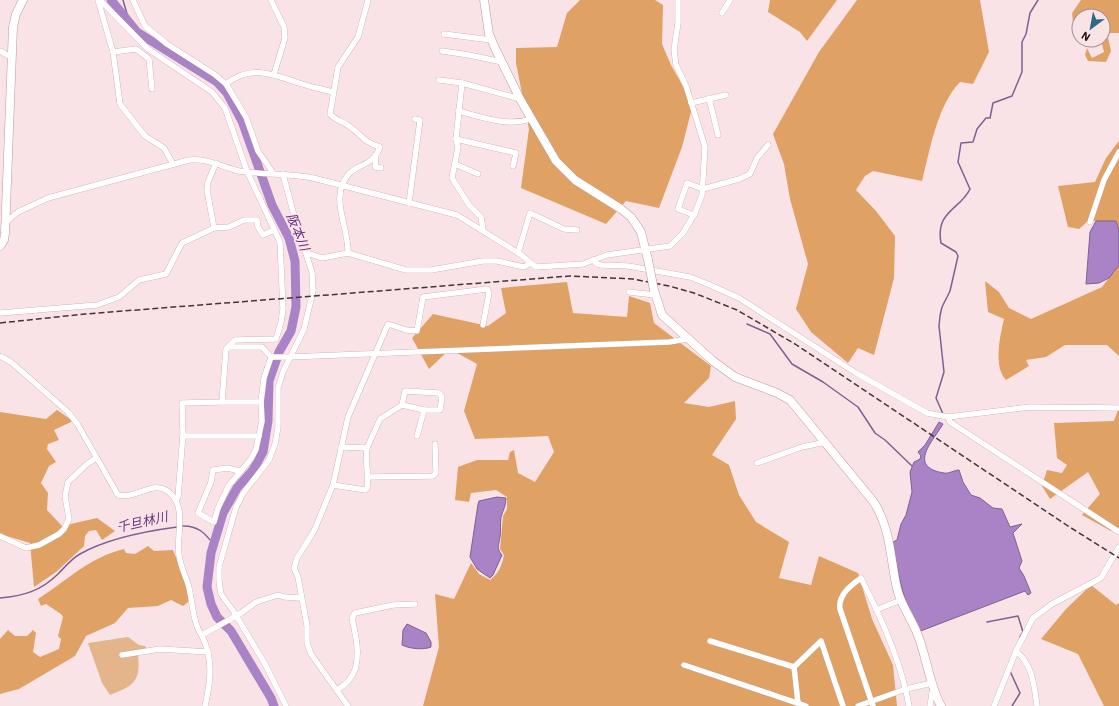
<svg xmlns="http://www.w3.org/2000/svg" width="1119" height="706" viewBox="0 0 1119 706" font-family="'IBM Plex Sans','Noto Sans JP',sans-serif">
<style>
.green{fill:#e4b58a}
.forest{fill:#e0a165}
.water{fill:#aa82c6;stroke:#806091}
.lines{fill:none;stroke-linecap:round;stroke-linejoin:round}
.stream{stroke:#806091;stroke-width:1.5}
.river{stroke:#aa82c6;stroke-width:9}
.street-casing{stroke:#bc999f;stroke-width:6}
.secondary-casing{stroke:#bc999f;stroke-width:9}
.street{stroke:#fff;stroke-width:5.5}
.secondary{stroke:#fff;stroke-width:8}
.rail{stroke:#443539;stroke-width:1.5;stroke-dasharray:6 3;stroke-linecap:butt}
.secondary-bridge-casing{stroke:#bc999f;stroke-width:9;stroke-linecap:butt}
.secondary-bridge{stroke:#fff;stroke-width:8}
.labels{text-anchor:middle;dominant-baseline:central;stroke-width:3.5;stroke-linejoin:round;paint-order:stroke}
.water-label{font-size:13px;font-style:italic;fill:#643183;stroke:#fae3e7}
</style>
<rect width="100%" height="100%" fill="#fae3e7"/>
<path class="green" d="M128,637L139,645L145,646L147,649L138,655C141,682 133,686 110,695L102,683L88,643Z"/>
<g class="forest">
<polygon points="580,0 655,0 663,5 662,44 671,65 693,104 682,147 659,208 626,201 606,224 521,188 529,129 516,63 516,48 557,47 567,13"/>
<polygon points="770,0 837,0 807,41 800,32 768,12"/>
<path d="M857,0H980L989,52L973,84L960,82C937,106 930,150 922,181L873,171L865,176L856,190L876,211L895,236L894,278L874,355L858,348L848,363L811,332L796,309L808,264L790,199L784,164L773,134L819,52Z"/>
<polygon points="1081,0 1119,0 1119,33 1107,33 1111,51 1106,62 1088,61 1085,55 1087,48 1092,58 1104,52 1101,40 1103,40 1103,16 1079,16 1079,22 1073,22 1072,13"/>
<polygon points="1119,141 1119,230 1116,221 1088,221 1079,229 1068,227 1058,186 1095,182 1106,158"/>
<path d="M1119,265V356L1107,345H1065L1046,357L1026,360L1029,366L1006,380C993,367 1000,336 1004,319L988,312L985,281L999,292L1009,308L1031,319L1102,287Z"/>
<path d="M567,282L573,313L627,317L629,296L650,303L654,323L711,366L709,378L684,403L709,407L735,401L736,419L712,455L729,465L739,495L756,522L789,542L779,578L811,585L819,556L858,573L872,619L893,665L897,706H423L439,647L435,594L454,599L471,563L479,574L490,580C499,573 502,565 504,555L500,549L503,516L507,509V497L496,490L471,493L469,502L455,500L458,467L477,460H508L510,452L514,450L518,473L535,482L554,452L548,436L475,439L464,411L477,364L450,349L429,369L412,338L433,314L488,326L506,313L501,288Z"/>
<polygon points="1119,407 1119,529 1111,531 1082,515 1100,494 1088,472 1050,499 1042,486 1047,470 1062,473 1067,465 1057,458 1054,423 1114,421"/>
<polygon points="57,410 73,421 54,430 59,440 48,444 47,449 56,462 49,466 41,483 48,493 47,510 62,526 97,518 115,531 102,540 96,530 89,531 85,536 84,546 56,572 34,587 30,543 0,534 0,412 46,419"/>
<path d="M148,546L154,551L173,550C179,565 190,585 188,602L183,606L171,600L158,606L128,608L115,623L86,636L75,656L19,689L0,694V639L8,630L15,636H27L33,630L36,633L33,652L40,657L59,649L61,639L58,636L63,617L61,614L46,604L41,606L38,599C66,581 90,557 124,549L126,553L135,554Z"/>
<polygon points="1091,585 1116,605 1119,603 1119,706 1104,706 1078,654 1041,639 1066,609"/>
</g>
<g class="water">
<polygon points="1096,221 1116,221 1119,230 1119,265 1109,278 1099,283 1086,284 1090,232"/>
<path d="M939,422L943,424C934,440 906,467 944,473C949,474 954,470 959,470L963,482L971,495L980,498L993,508L1002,509L1010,527L1022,524L1013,533L1022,561L1019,568L1024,576L1031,593L1028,595L1025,591L918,632C903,599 898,577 893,542L897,540L901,524L906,515L912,492L910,472L914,462L920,459L921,456L918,452L925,445Z"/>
<path d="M497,497L506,498C506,506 503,510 501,517C500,524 501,531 500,537C499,544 496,549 502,555L493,575L490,578L477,569L470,557L478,504L479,501Z"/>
<path d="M407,624L426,633L431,642V647C424,650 410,649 402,645L403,630Z"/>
</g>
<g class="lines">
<g class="stream">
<polyline points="123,0 129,21"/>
<polyline points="747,324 770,334 792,364 823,382 858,407 875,433 885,440 912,466"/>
<path d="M943,414L936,398L944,372L939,326L940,316L942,307L950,291L958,256L956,252L941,243C935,211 961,209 970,189L958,162L961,143L973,142L977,129L986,118H990L993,103L1012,96L1022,72V42L1026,34L1030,13L1038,0"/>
<path d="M181,526C198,525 205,533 215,546"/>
<path d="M0,598C23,596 41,591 58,574C65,567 71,559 80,554C108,538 147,531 177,527"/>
<polyline points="987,622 1018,616 1023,632 1020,637"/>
<polyline points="1010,671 1020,693 1012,706"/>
</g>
<polyline class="river" points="111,0 137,32 217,82 227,93 242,121 272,205 289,238 295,261 296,307 291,331 279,352 269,381 268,421 263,452 253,470 237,488 223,513 211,553 207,587 211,604 217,617 231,631 271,698 274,706"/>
<defs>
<g id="street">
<polyline points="98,0 113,52 120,104 145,136 164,148 173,164"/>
<polyline points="100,0 148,49 212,92 225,108 247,171 280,242 283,309 281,322 276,339 235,340 226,349 222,402 182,403 183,434 178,497 176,500"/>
<polyline points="133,0 145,26 167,44 214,74 226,84 246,117 258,151 273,173"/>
<polyline points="271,0 284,27 285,38 274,74"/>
<polyline points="722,13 730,0"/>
<polyline points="444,34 491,40"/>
<polyline points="0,51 11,57"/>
<polyline points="442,51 469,55 502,62"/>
<polyline points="113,52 136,49 149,59 152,89"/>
<polyline points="439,80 462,83"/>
<path d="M226,84C251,64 272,74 299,83C310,87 322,89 333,92"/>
<polyline points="709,98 718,135"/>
<polyline points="691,103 726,95"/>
<path d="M458,111C482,117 507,127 531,119"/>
<polyline points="456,139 516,153 513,166"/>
<polyline points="376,154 375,167 381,168"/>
<polyline points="455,164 478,174"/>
<polyline points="283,174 296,223 312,272 313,291 304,329 283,372 278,388 278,427 275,444 269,460 244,492 236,507 219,567 219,581 221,594 234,612 265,664 286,706"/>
<polyline points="409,203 420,120 415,119"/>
<polyline points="694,215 678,209 687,183 703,189 739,179 750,174 757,158 768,145"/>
<path d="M6,222L18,212L48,198L189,160C207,158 222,167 239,171C264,175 289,173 313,178L457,215L520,254L536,267L583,264L607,255L670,246L683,233L695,213L702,195L705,147L686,86L676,65L674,50L678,23V0"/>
<polyline points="1090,222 1104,180 1119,152"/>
<polyline points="214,228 207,190 208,182 216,163"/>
<polyline points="483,230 481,217 469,205 452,178 458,147 456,139 462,83 520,99"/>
<polyline points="307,253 322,258 348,253 406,270 431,270 483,261 497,261 524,267 530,263"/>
<path d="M348,253C349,228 329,197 348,175C354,167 364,166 371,160C375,157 378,152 380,147C363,142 362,135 349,126C342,121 335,120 330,114L338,67L358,37L368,0"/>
<polyline points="518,253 530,213 564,229 577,230"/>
<polyline points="593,260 597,264 601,265 628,266 690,277 710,285 739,298 856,373 927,413 948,417 1030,407 1119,408"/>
<polyline points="629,292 655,295"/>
<polyline points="0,313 97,305 119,297 139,280 166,274 182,243 214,228 229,227 244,220 257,220 258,227 263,235 274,230"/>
<polyline points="228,347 262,347 271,357 289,357 669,342 687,339"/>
<path d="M0,356L11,362L68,412L78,425L118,495C136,500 154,478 170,493C187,509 176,535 179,555C180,565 185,575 188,584C192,598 192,613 197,626C199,632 203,637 205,643C213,664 210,684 205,706"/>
<polygon points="405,391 439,393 442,397 440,410 424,410 402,405"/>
<polyline points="222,402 261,402"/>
<polyline points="948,417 950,422 1119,532"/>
<polyline points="183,436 259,436"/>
<polyline points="417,436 424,410"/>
<polyline points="341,447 367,448 380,419 402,405"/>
<polyline points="757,463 802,447 826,442"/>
<polyline points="239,471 228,468 213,470 211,482 198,513 214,522 218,508 229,485 251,459 256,449 262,421 261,402 264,378 271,357"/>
<polyline points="368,477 433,476 436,473 435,444"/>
<path d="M333,485L365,490L367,488C369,474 365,462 367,448"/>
<polyline points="0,536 26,548 39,545 59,534 64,529 69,519 65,496 68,482 87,464 96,458"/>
<polyline points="876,610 901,600"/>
<polyline points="202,635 241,613 256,602 278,595 284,597 301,598"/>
<polyline points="710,641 794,667"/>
<path d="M1016,651C1033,665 1034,685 1037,706"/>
<polyline points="122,655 160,649 208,652"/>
<polyline points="684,665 806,706"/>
<path d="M337,690C341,687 346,684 349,680C363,664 356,636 352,618L355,613L393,605L415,604"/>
<polyline points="798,703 794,667 821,641 843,706"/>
<polyline points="348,706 311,654 307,643 307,626 298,577 294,568 297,558 314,531 333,485 348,417 388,324 406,330 417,331 423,297 487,289 489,293 483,325"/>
<polyline points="858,706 906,689 932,683"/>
<path d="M873,706L840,609C838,595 850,586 861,578C880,615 902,665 909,706"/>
<polyline points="930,706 932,693 935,691"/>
<polyline points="994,706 1016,651 1033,618 1052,604 1101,578 1119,547"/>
</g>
<g id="secondary">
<polyline points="484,0 489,34 495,48 520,99 556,161 575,180 621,209 631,217 641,232 648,260"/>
<polyline points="0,246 4,240 5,233 13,27 16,14 23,0"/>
<path d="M654,290L662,315L713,361L735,377L777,393L790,400L873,501C891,528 890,558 897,589C901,605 911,618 917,633C927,657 929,684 941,706"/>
</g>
</defs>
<use href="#street" class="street-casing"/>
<use href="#secondary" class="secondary-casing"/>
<use href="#street" class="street"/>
<use href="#secondary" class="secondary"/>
<polyline class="rail" points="0,323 85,314 570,276 633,279 669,286 694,293 737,310 795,344 1068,526 1119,558"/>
<defs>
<polyline id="secondary-bridge" points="648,260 654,290"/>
</defs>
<use href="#secondary-bridge" class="secondary-bridge-casing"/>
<use href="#secondary-bridge" class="secondary-bridge"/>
</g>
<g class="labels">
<g class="water-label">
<text transform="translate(298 232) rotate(68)">阪本川</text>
<text transform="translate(142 522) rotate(-13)">千旦林川</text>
</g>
</g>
<g transform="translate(1091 28) rotate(212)"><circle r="19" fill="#fae3e7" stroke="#a28f93"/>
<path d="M0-3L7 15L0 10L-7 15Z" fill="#2c6a80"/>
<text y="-6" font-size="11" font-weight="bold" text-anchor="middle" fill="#1e1114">N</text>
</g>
</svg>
